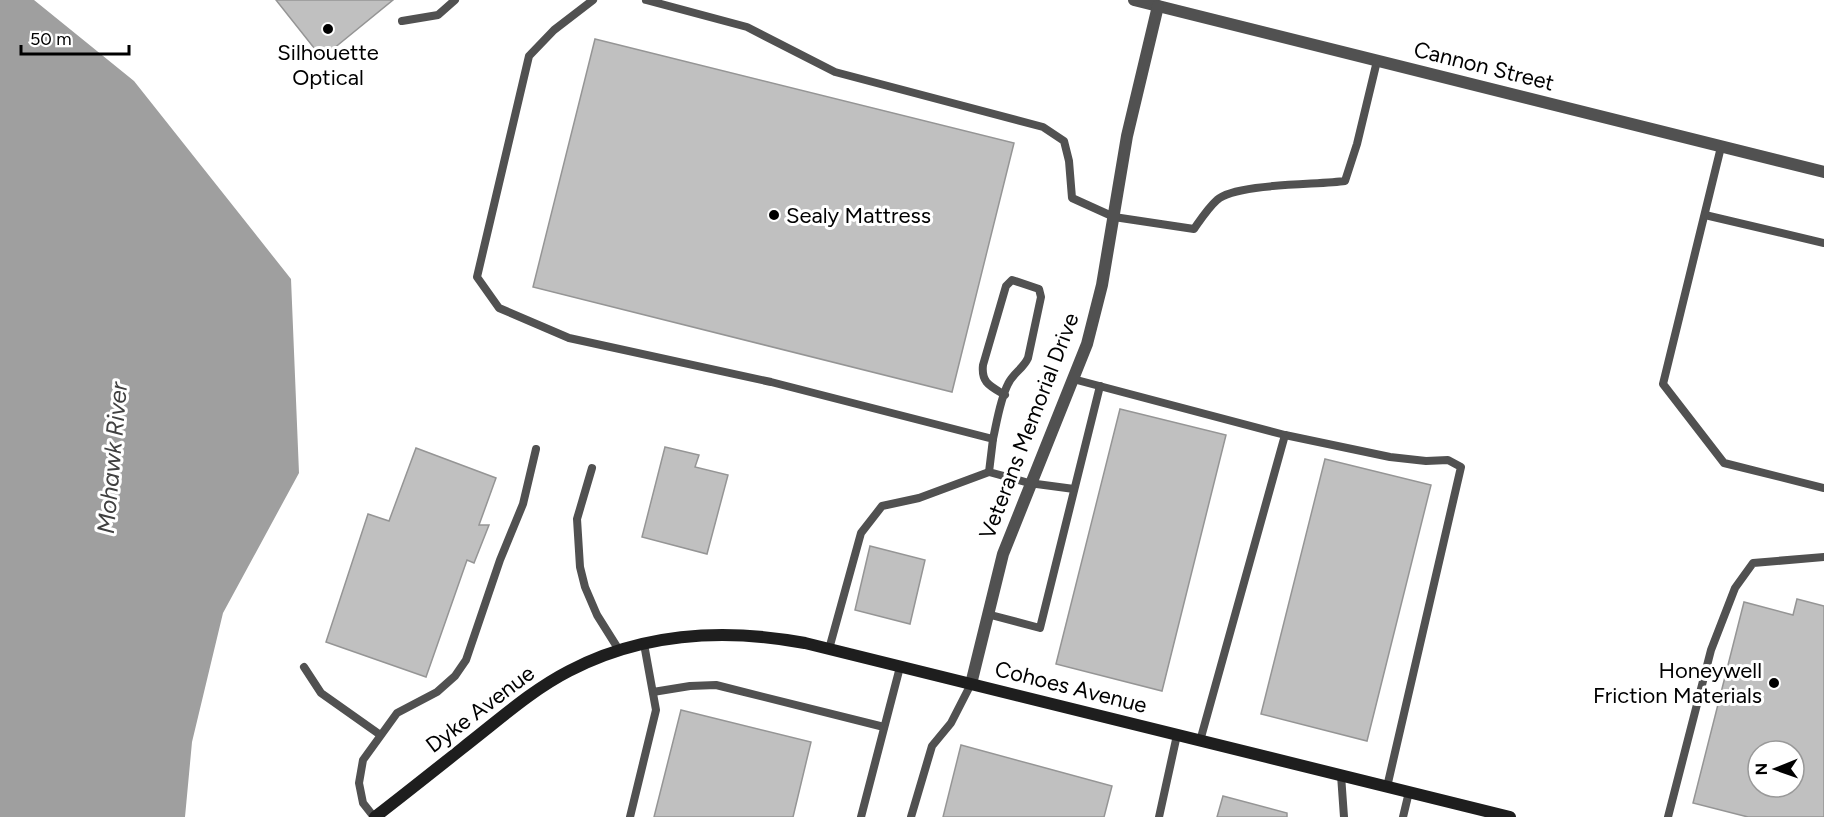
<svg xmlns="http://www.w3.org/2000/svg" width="1824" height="817" viewBox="0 0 1824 817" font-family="Figtree,sans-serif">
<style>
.water{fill:#9f9f9f}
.building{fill:#c0c0c0;stroke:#959595;stroke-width:1.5;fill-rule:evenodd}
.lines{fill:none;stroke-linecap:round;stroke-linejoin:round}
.lane{stroke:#515151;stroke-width:8}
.street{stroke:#515151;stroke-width:12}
.secondary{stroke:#1e1e1e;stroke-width:12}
.poi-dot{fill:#000;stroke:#fff;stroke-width:2}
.labels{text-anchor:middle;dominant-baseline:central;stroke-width:6;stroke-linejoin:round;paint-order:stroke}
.poi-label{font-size:22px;fill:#000;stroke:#fff}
.street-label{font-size:22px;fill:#000;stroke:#fff}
.water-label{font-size:24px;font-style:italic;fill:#404040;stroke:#fff}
</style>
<rect width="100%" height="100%" fill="#fff"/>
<polygon class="water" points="0,0 34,0 134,81 291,279 299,473 223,613 192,742 185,817 0,817"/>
<g class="building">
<polygon points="276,0 393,0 322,58"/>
<polygon points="595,39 1014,143 952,392 533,287"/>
<polygon points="1120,409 1226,435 1162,691 1056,664"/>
<polygon points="665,447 699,455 695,467 728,475 707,554 642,537"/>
<polygon points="416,448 496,478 479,525 489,525 474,563 467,560 426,677 326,642 368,514 389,521"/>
<polygon points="1325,459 1431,485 1367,741 1261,714"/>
<polygon points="870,546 925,560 910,624 855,610"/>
<path d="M1797,599L1824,606V817H1748L1693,803L1744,602L1793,615ZM1758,751H1794V787H1758Z"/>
<polygon points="681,710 811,742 793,817 654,817"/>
<polygon points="961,745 1112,786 1104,817 943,817"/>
<polygon points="1223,796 1287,813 1287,817 1217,817"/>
</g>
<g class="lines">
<g class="lane">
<polyline points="593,0 554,30 529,56 477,277 499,308 569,338 771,382 993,439 989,472 1029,483 1074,489"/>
<path d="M646,0L747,27L835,72L1043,127L1064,141L1069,161L1072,198L1114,217L1194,229C1201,219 1208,208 1217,200C1235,183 1318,185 1345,181L1357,144L1377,61"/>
<polyline points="402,21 438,15 455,0"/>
<polyline points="1721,147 1663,384 1724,463 1824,488"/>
<polyline points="1705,215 1824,243"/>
<polyline points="1073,379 1285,435 1390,457 1426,461 1448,460 1461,467 1387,787"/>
<path d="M993,439C997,421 1000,400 1008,384C1013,373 1023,369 1028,358L1041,297L1039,289L1012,280L1006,286L983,365C981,383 990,386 1005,395"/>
<polyline points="592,468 577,519 580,567 585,587 597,615 619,650"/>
<polyline points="987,614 1040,628 1100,386"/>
<polyline points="829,649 861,533 882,506 919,498 989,472"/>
<polyline points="304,667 321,693 379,734"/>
<polyline points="653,692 690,686 716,685 884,727"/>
<polyline points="1200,741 1285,435"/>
<polyline points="1341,775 1344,817"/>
<polyline points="374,817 363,803 359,783 363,760 397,713 437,692 455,676 466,660 500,560 523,504 536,449"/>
<polyline points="630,817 656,710 644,644"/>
<polyline points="861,817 900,667"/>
<polyline points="911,817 932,746 951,723 971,684"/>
<polyline points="1159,817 1177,735"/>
<polyline points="1403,817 1409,792"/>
<polyline points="1668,817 1711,650 1735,588 1753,563 1824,557"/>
</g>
<g class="street">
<polyline points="1134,0 1824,172"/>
<polyline points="971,684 1003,554 1087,344 1102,285 1127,136 1158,6"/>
</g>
<path class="secondary" d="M375,817C410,790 445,762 479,735C508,712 536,688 569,671C642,633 724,628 805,643L1510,817"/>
</g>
<g class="poi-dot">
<circle cx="328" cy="29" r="6"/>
<circle cx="774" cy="215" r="6"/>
<circle cx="1774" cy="683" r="6"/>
</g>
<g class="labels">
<g class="poi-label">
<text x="328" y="52">Silhouette<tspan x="328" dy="25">Optical</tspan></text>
<text x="786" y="215" text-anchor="start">Sealy Mattress</text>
<text x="1762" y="670" text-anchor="end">Honeywell<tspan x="1762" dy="25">Friction Materials</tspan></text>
</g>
<g class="street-label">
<text transform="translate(1484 66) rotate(14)">Cannon Street</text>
<text transform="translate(1029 426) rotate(-69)">Veterans Memorial Drive</text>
<text transform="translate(1071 687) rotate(14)">Cohoes Avenue</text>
<text transform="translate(480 709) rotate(-37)">Dyke Avenue</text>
</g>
<g class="water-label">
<text transform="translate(112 458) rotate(-85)">Mohawk River</text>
</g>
</g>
<g transform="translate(1776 769) rotate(269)"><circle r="28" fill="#ffffff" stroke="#999999" stroke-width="1.5"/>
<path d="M0-4.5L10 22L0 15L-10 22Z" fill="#000000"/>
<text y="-9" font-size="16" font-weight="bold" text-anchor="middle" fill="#000000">N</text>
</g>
<path d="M21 45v9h108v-9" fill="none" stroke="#000000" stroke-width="3"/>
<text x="30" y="45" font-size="18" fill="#000000" stroke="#ffffff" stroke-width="4.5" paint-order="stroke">50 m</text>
</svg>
